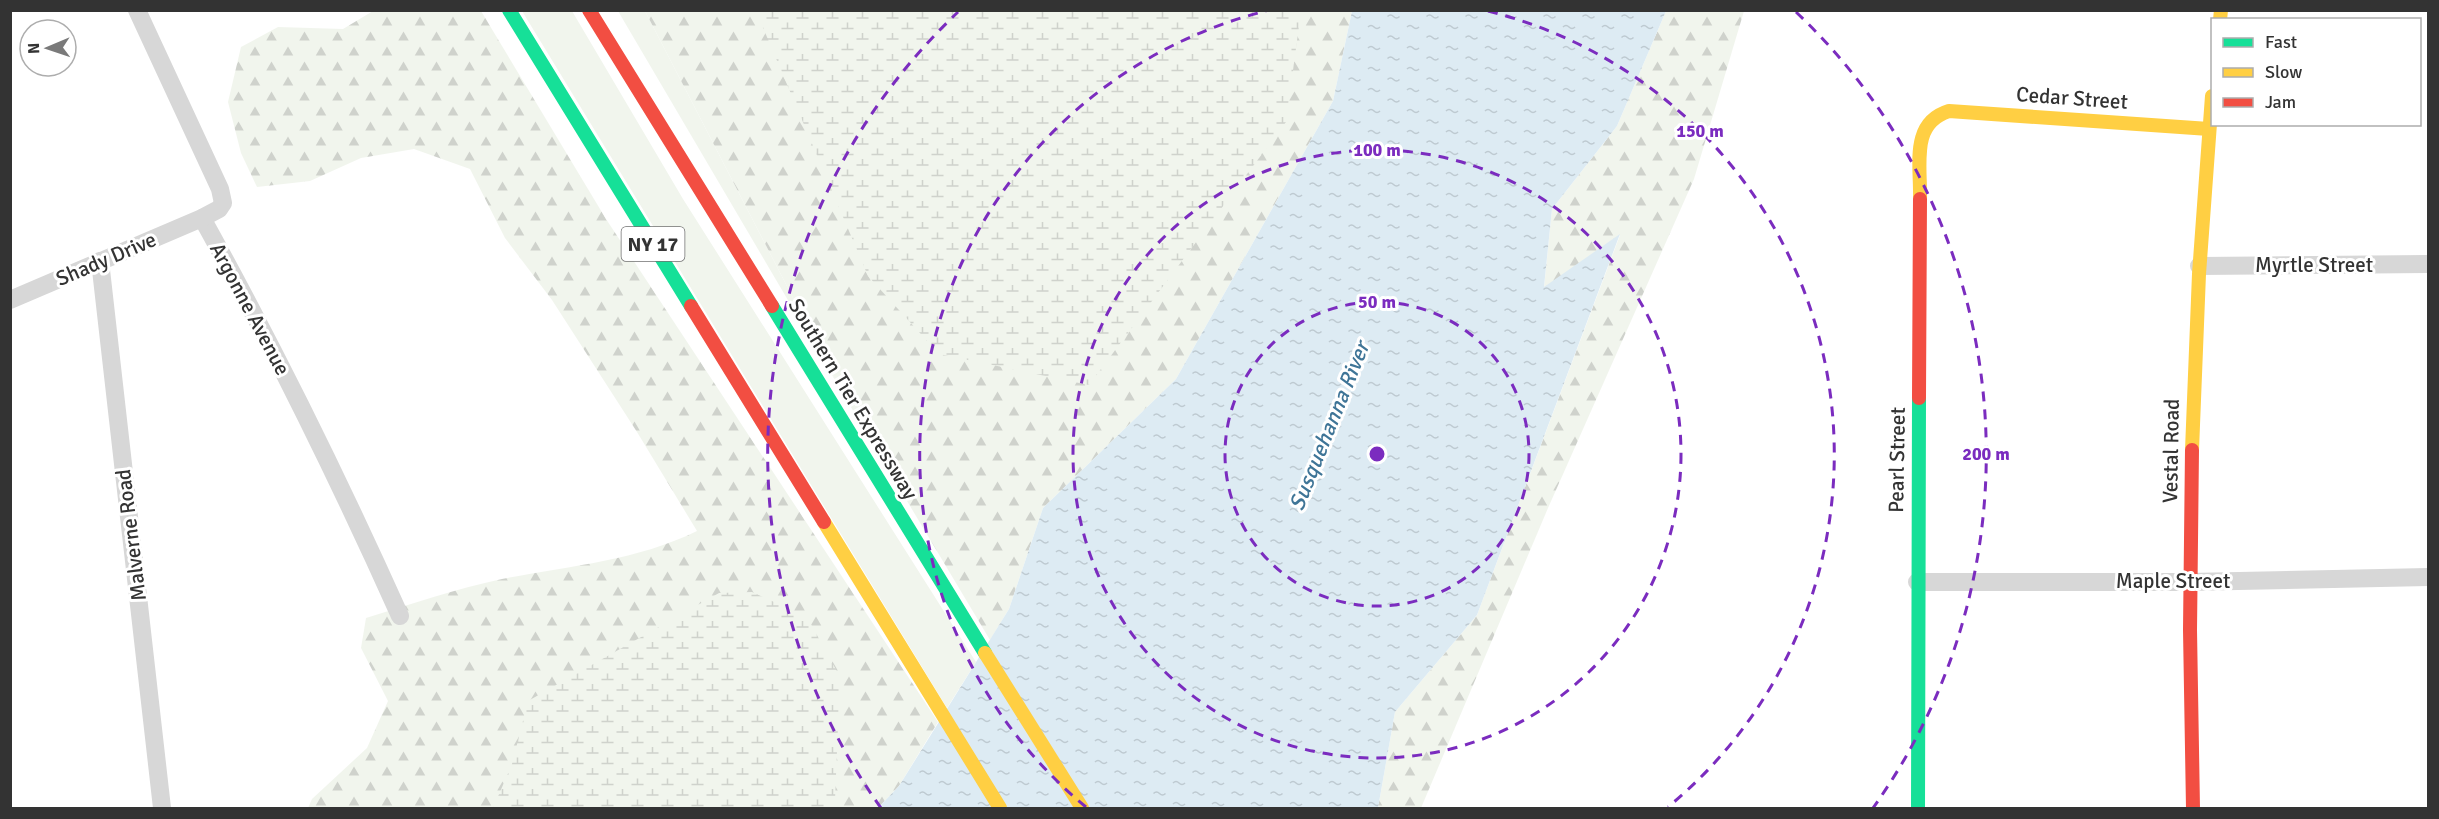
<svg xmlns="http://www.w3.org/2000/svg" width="2439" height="819" viewBox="0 0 2439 819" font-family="Signika,sans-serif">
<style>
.green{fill:#f1f5ed}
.forest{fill:url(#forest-firs)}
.wetland{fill:url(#wetland-marsh)}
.water{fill:url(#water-ripples)}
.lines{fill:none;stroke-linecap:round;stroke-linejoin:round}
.street{stroke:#d7d7d7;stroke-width:18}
.fast{stroke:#16e098;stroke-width:14}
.slow{stroke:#ffcf43;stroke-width:14}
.jam{stroke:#f24e42;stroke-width:14}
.ring{fill:none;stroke:#7b2cbf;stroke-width:3;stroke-dasharray:10 8}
.labels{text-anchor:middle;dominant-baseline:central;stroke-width:6;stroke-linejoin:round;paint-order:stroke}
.shield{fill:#fff;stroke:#707070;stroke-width:1.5}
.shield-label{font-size:20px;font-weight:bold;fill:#333}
.street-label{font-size:21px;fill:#333;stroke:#fff}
.water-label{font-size:22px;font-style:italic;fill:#3f7597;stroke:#fff}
.centre{fill:#7b2cbf;stroke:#fff;stroke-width:3}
.ring-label{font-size:18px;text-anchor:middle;font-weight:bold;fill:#7b2cbf;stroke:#fff;stroke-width:6;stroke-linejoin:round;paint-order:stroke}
</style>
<defs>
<pattern id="forest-firs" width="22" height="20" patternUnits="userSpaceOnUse" patternTransform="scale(1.5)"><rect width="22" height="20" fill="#f1f5ed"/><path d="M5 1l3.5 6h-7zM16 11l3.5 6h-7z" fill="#cfd2cc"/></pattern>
<pattern id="wetland-marsh" width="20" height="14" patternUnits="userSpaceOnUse" patternTransform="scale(1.5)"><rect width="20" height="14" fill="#f1f5ed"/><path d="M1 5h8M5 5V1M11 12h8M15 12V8" fill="none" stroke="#cfd2cc"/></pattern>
<pattern id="water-ripples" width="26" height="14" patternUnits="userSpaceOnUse" patternTransform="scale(1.5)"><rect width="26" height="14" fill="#ddebf3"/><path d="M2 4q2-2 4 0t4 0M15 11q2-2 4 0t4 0" fill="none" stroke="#becad1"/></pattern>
</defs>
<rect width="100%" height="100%" fill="#fff"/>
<g class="green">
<polygon points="522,11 572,11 683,199 976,662 947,708"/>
<polygon points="618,11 645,11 839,387"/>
</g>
<g class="forest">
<path d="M373,11H481L606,219L938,722L899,786L878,808H308L312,799L367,748L388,701L361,648L366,618C411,604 456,589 502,579C568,566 636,561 697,531L637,432L552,300L505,238L470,169L414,149L361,158L310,181L257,187L241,153L228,102L241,47L278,27L343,29Z"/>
<polygon points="645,11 1352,11 1333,101 1176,379 1043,508 1009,609 990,640 839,387"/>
<polygon points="1666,11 1744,11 1694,179 1548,508 1421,808 1378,808 1395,712 1477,615 1620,235 1544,288 1552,209 1617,126"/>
</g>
<g class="wetland">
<polygon points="756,11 1301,11 1286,122 1089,385 939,354 868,276"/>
<polygon points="752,592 807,617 840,677 835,800 832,808 493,808 512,764 528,701 719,593"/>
</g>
<polygon class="water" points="1352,11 1666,11 1617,126 1552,209 1544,287 1620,234 1477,615 1395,712 1378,808 878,808 899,786 1009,609 1043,508 1176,379 1333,101"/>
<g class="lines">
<g class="street">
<path d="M202,218C274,348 339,480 400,616"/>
<polyline points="100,261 162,808"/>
<polyline points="2199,266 2428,264"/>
<polyline points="10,300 202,218 219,209 223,203 220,189 137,10"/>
<polyline points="1917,582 2189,582 2428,577"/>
</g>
<g class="fast">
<polyline points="509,10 691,306"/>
<polyline points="772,306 985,653"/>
<polyline points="1918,808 1919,398"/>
</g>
<g class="slow">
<polyline points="2220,20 2221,10"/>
<path d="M1920,199C1921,165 1910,123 1949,111L2209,129"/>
<polyline points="2192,450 2199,274 2212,96"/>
<polyline points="824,522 1000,808"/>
<polyline points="985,653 1082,808"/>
</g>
<g class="jam">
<polyline points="589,10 772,306"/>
<polyline points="691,306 824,522"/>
<polyline points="1919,398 1920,199"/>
<polyline points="2192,450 2190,630 2193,808"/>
</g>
</g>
<g class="ring">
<circle cx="1377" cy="454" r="152"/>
<circle cx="1377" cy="454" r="304"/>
<path d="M1086 807A457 457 0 0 1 1266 11M1488 11A457 457 0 0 1 1668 807"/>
<path d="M881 808A609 609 0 0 1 958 12M1796 12A609 609 0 0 1 1873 808"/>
</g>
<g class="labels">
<rect class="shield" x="621.5" y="227" width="63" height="34" rx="4.5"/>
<g class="shield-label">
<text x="653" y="244">NY 17</text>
</g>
<g class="street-label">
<text transform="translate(2072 98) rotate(4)">Cedar Street</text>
<text transform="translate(106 259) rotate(-23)">Shady Drive</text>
<text x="2314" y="265">Myrtle Street</text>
<text transform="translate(250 309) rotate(62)">Argonne Avenue</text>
<text transform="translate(853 399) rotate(59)">Southern Tier Expressway</text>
<text transform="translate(2171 451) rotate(-89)">Vestal Road</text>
<text transform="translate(1897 460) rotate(-89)">Pearl Street</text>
<text transform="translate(131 535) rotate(-97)">Malverne Road</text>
<text x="2173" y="581">Maple Street</text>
</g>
<g class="water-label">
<text transform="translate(1329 426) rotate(-68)">Susquehanna River</text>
</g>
</g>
<circle cx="1377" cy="454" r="9" class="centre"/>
<g class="ring-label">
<text x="1700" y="137">150 m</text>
<text x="1377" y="156">100 m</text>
<text x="1377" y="308">50 m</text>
<text x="1986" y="460">200 m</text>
</g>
<rect width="2439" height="819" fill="none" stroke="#333333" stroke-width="24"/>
<rect x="2211" y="18" width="210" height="108" fill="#ffffff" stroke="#adadad" stroke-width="1.5"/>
<rect x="2223" y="38" width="30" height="9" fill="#16e098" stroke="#adadad" stroke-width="1.5"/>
<text x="2265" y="48" font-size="18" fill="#333333">Fast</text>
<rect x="2223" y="68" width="30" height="9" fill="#ffcf43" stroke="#adadad" stroke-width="1.5"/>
<text x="2265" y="78" font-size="18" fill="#333333">Slow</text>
<rect x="2223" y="98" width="30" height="9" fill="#f24e42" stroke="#adadad" stroke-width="1.5"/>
<text x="2265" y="108" font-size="18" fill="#333333">Jam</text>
<g transform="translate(48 48) rotate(268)"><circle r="28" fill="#ffffff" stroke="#adadad" stroke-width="1.5"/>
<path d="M0-4.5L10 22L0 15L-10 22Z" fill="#7a7a7a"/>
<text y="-9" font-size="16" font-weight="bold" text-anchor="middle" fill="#333333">N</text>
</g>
</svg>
